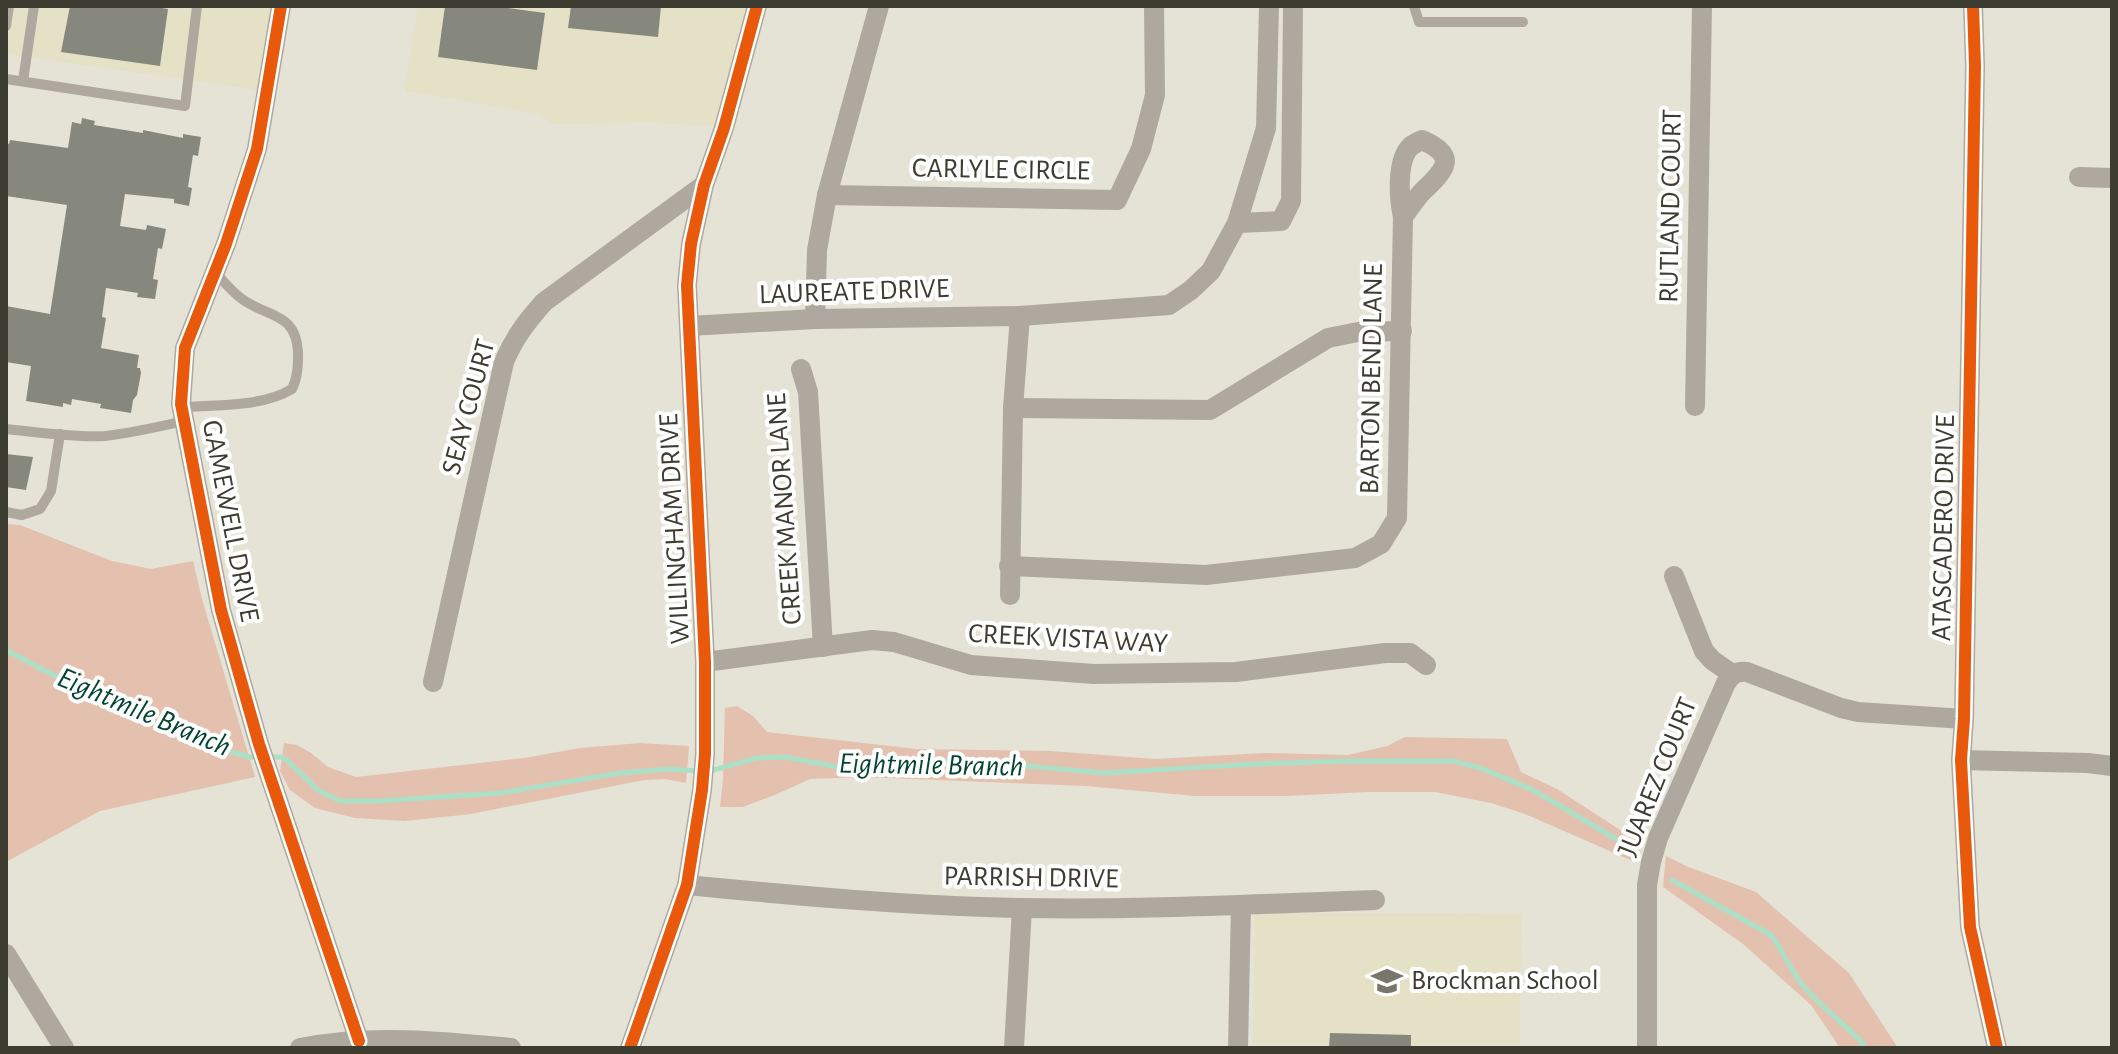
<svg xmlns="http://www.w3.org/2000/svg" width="2118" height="1054" viewBox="0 0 2118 1054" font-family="'Alegreya Sans',sans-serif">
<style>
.built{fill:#e4e1c7}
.green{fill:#e4c0af}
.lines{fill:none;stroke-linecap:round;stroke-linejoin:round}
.stream{stroke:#ace0c6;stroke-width:5}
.building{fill:#86887e}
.lane{stroke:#afa89f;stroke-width:10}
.street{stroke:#afa89f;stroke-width:20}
.cycleway-casing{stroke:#fff;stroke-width:17}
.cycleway{stroke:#e8590c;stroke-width:12}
.labels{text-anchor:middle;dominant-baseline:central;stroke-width:8;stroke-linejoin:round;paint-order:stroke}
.street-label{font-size:28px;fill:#3d3c31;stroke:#fff}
.poi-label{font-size:28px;fill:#3d3c31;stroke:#fff;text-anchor:start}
.water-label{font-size:30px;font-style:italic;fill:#044531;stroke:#fff}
</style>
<rect width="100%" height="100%" fill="#e5e3d5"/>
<g class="built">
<polygon points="6,6 272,6 258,90 6,54"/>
<polygon points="418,6 750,6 720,126 652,123 552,124 540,114 405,91"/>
<polygon points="1255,913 1521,914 1520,1048 1253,1048"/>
</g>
<g class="green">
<polygon points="6,524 20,525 112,561 151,569 193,561 202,599 255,777 100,811 6,862"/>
<polygon points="737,706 753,716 767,732 916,749 1051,751 1155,759 1265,753 1348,755 1387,746 1405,737 1507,739 1521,772 1557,789 1642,844 1635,862 1525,814 1491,803 1435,792 1367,792 1287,796 1195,796 1086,786 862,777 810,779 777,794 743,807 720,807 723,780 725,708"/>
<polygon points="284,743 297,745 311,753 328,767 356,777 524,758 580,748 640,743 689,746 686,783 665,779 644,780 471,814 405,821 355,818 315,808 290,790 280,771"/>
<polygon points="1666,856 1686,866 1756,892 1849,973 1898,1048 1840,1048 1811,1005 1743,944 1663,887"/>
</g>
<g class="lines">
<g class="stream">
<path d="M6,650C69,684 132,716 198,740C217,747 238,756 258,758"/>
<polyline points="268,757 281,757 287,760 318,790 340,801 379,801 500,793 620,773 667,769 700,771"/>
<polyline points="710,771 757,758 785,757 854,770 936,762 973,761 1104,773 1256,764 1342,761 1454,761 1483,769 1533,790 1635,850"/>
<path d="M1672,880L1771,935C1784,952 1791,972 1805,988C1821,1006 1842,1023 1860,1040L1865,1048"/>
</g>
</g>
<g class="building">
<polygon points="70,6 150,6 168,9 160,66 61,52"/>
<polygon points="445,6 493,6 545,13 537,70 438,57"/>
<polygon points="571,6 661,6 658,37 568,28"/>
<polygon points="82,118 95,121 94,125 143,133 143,130 183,138 183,134 201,137 198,156 193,155 188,187 192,188 189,206 174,203 174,199 125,194 120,226 146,230 147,225 166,229 162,249 158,248 153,279 158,280 155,299 137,297 138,293 106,288 102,317 106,318 101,348 139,355 137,368 140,368 141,373 137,395 133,400 131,413 100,408 101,404 72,399 71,405 63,403 63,407 26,401 31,366 6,362 6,306 50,314 67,205 6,196 6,143 9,144 10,140 68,148 72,122 81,124"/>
<polygon points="6,454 33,457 26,490 6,487"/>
<polygon points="1330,1033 1411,1035 1411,1048 1329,1048"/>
</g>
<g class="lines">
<g class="lane">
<polyline points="1414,6 1419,22 1523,22"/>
<polyline points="6,26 9,6"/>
<polyline points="6,79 185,106 197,6"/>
<polyline points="23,81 34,6"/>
<path d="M182,407C215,405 263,407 292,389C298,377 298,365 298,352C296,312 268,318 242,299C232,292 224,282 215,272"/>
<path d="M6,429C36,432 75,438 105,436C132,433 158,427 184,421"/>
<polyline points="6,512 22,515 40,509 51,491 60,434"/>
</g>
<g class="street">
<polyline points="281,6 257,149 226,244 185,348 181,404 221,610 259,744 359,1041"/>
<polyline points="1973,6 1975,66 1964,719 1961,760 1970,927 1997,1048"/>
<polyline points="2079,177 2112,178"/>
<polyline points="827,195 1117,200 1141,149 1155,95 1154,6"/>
<polyline points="1237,223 1281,221 1291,201 1293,6"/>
<polyline points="815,319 817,250 827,195 879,6"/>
<polyline points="689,326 815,319 1020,316 1169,305 1191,290 1211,271 1237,223 1266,128 1269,6"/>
<polyline points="801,369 808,392 823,647"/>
<polyline points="1695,406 1702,6"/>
<polyline points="1013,408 1210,410 1328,338 1358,332 1402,331"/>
<path d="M1009,566L1206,575L1355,558L1381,544L1397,518L1403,217C1410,208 1416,198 1423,191C1445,170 1459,156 1422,140C1420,141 1412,145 1411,146C1396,160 1399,199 1403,217"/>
<polyline points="1674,576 1704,651 1712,660 1732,674"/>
<polyline points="1010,595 1013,408 1020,316"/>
<polyline points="705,662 872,640 894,642 971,665 1094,674 1236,672 1385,653 1410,653 1426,665"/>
<path d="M433,682L504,362C514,338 527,321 544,302L704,185"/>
<polyline points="1961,760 2088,763 2112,766"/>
<path d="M687,885C799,896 910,906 1021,908C1139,910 1257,904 1375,900"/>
<polyline points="6,954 64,1048"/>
<path d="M300,1048C370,1034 441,1041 511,1048"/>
<polyline points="630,1048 687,885 702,790 705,754 705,662 687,285 691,244 704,185 724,128 757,6"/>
<polyline points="1014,1048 1022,908"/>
<polyline points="1238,1048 1241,905"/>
<path d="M1647,1048V885L1651,862L1658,838L1726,683C1732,674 1736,671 1747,672L1841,708L1858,712L1964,719"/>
</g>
<defs>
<g id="cycleway">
<polyline points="281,6 257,149 226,244 185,348 181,404 221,610 259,744 359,1041"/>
<polyline points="1973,6 1975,66 1964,719 1961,760 1970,927 1997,1048"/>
<polyline points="630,1048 687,885 702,790 705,754 705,662 687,285 691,244 704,185 724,128 757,6"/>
</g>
</defs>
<use href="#cycleway" class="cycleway-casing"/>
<use href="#cycleway" class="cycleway"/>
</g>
<defs>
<symbol id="school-bare" viewBox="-9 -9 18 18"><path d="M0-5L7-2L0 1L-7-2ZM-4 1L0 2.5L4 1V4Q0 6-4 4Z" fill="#78766a" stroke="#fff" stroke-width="2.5" paint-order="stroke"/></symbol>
</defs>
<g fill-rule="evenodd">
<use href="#school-bare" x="1365" y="959" width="44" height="44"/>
</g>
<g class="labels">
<g class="street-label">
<text transform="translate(1001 170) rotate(1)">CARLYLE CIRCLE</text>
<text transform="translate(1671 206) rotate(-89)">RUTLAND COURT</text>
<text transform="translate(854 292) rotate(-2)">LAUREATE DRIVE</text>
<text transform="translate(1372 379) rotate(-89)">BARTON BEND LANE</text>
<text transform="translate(469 407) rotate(-75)">SEAY COURT</text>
<text transform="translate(785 509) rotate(-94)">CREEK MANOR LANE</text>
<text transform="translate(230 521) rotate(79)">GAMEWELL DRIVE</text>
<text transform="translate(1944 528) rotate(-89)">ATASCADERO DRIVE</text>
<text transform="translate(675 529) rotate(-93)">WILLINGHAM DRIVE</text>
<text transform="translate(1068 639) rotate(3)">CREEK VISTA WAY</text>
<text transform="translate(1658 777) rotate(-68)">JUAREZ COURT</text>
<text transform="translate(1031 878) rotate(1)">PARRISH DRIVE</text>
</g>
<g class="poi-label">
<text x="1411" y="981">Brockman School</text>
</g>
<g class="water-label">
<text transform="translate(144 712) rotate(23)">Eightmile Branch</text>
<text transform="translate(931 765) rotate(1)">Eightmile Branch</text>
</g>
</g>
<rect width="2118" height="1054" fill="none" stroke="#3d3c31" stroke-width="16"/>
</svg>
